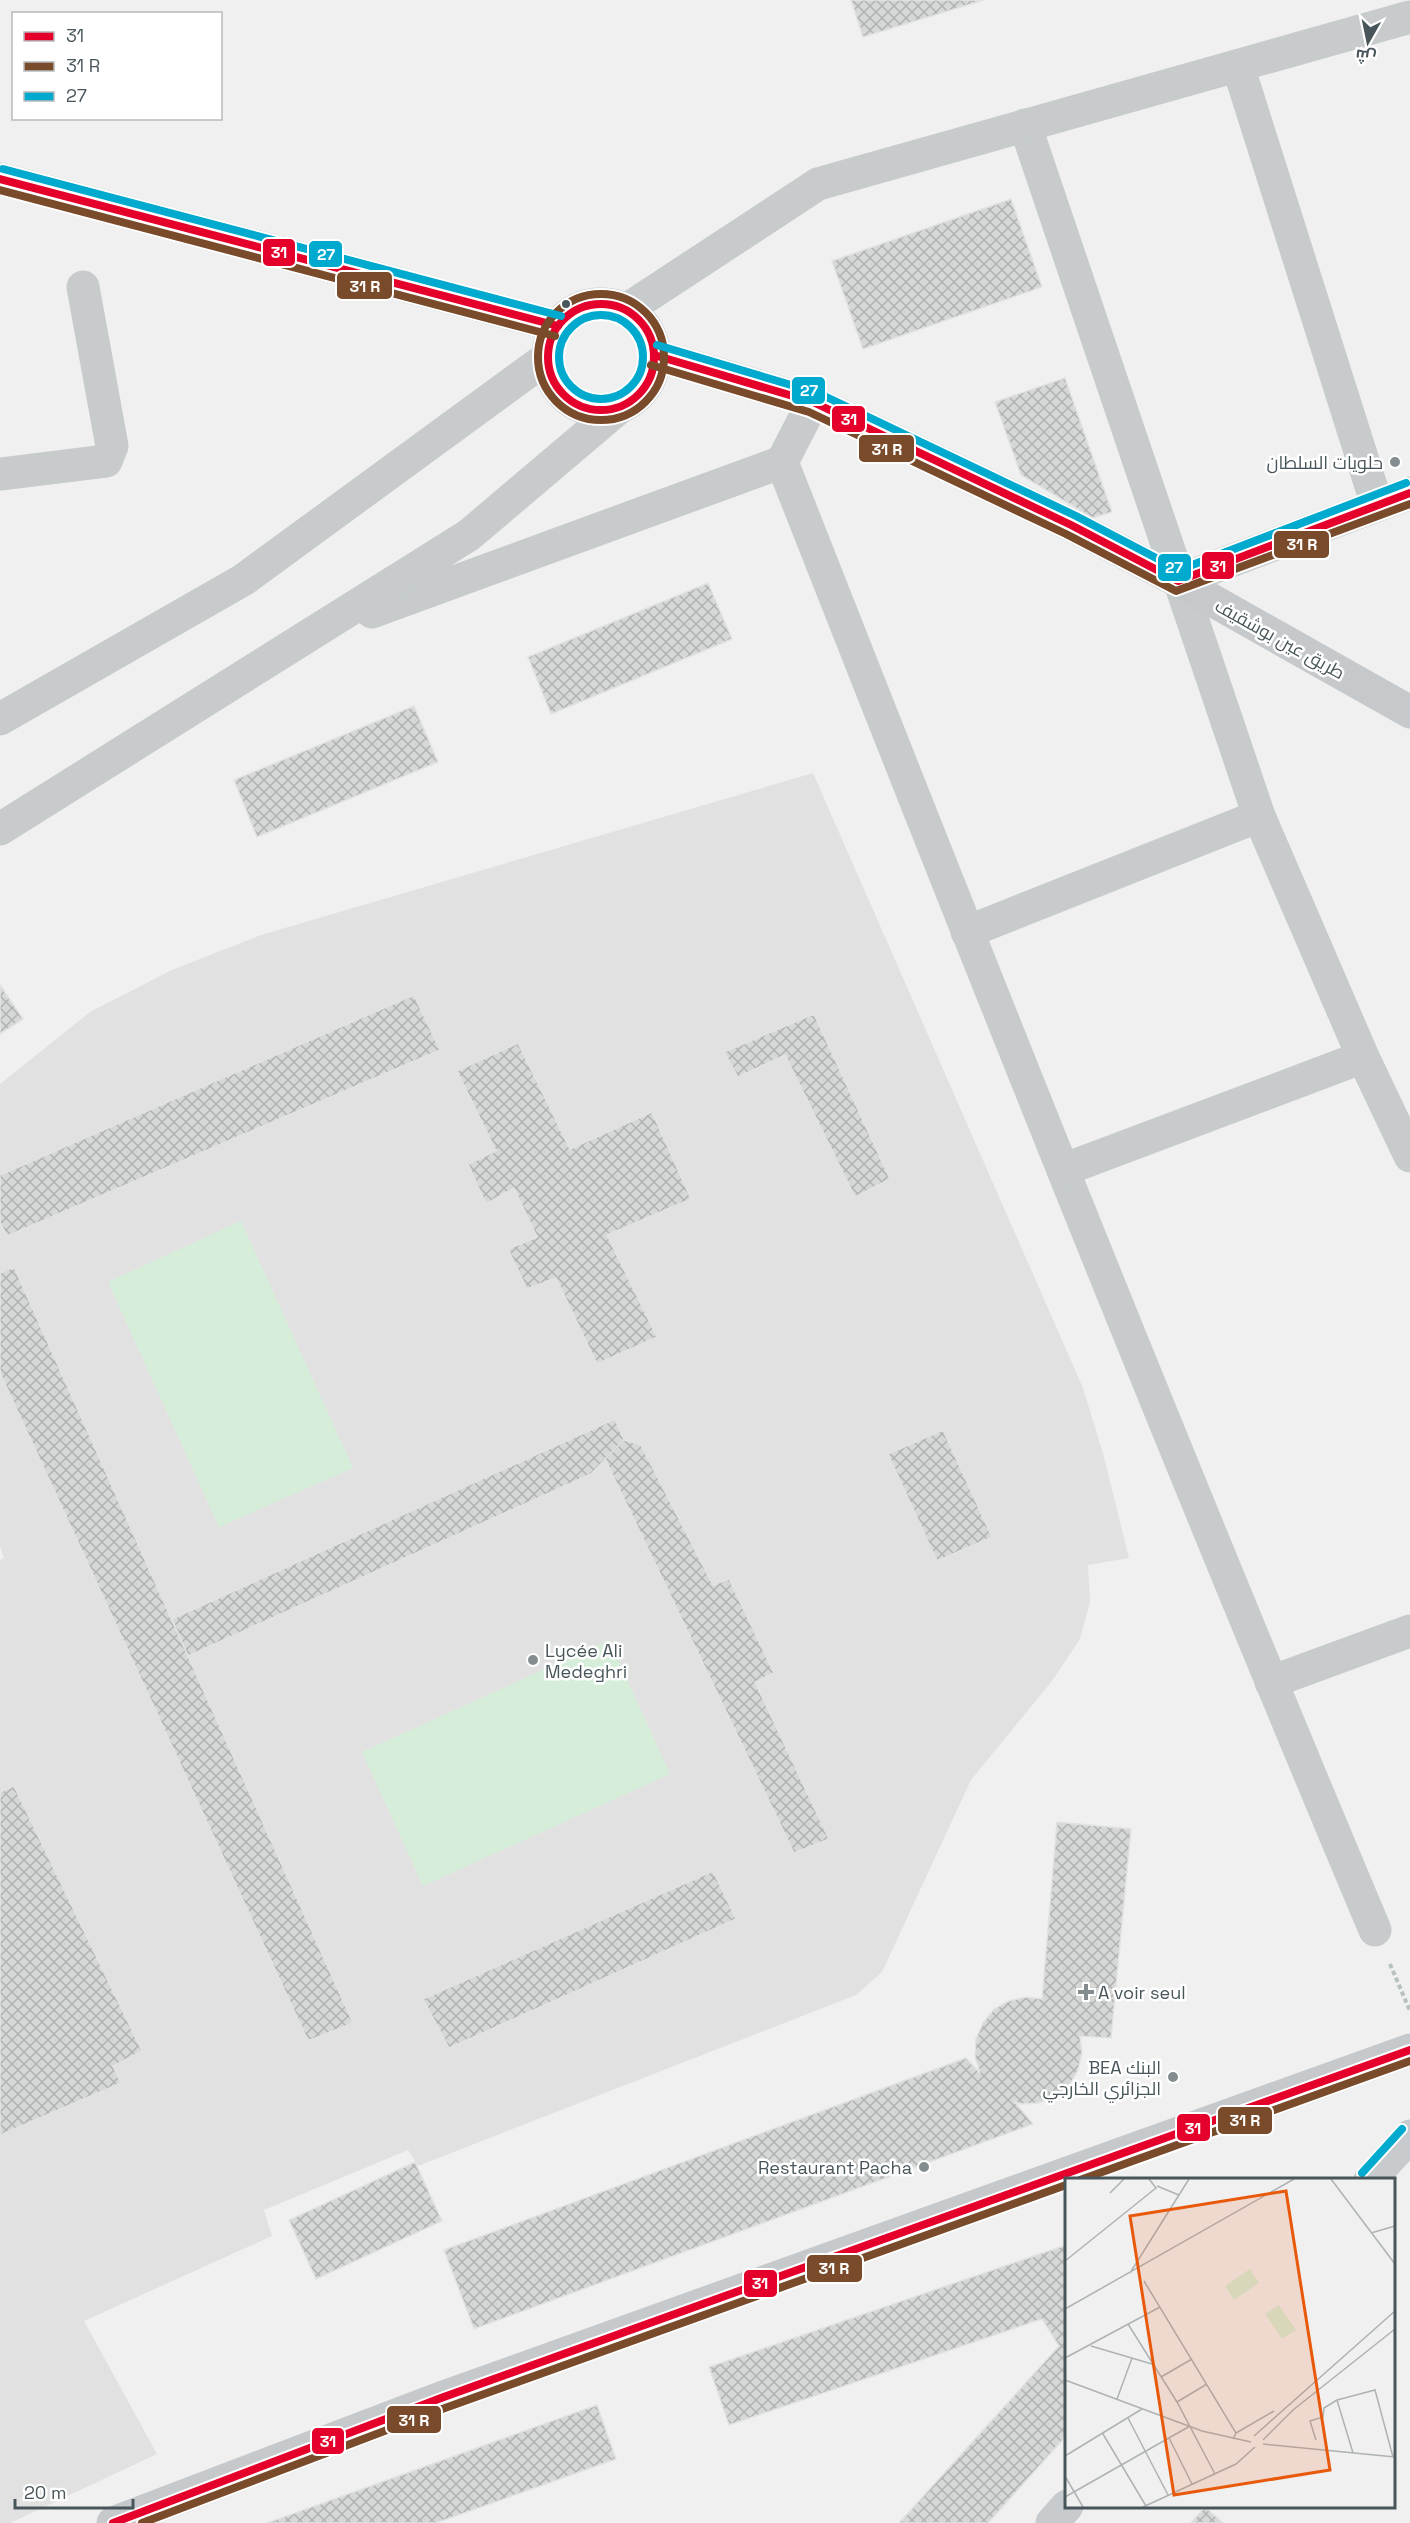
<svg xmlns="http://www.w3.org/2000/svg" width="1410" height="2523" viewBox="0 0 1410 2523" font-family="'Space Grotesk',Cairo,sans-serif">
<style>
.education{fill:#e2e1e2}
.green{fill:#d6eed9}
.building{fill:url(#building-cross-hatch);stroke:#e1e2e3;stroke-width:1.5}
.lines{fill:none;stroke-linecap:round;stroke-linejoin:round}
.path{stroke:#b7c2bc;stroke-width:4;stroke-dasharray:4.5 3;stroke-linecap:butt}
.minor{stroke:#c7cbcc;stroke-width:33}
.tertiary{stroke:#c7cbcc;stroke-width:33}
.secondary{stroke:#c8cbcd;stroke-width:33}
.primary{stroke:#c6c9cb;stroke-width:33}
.bus-1-casing{stroke:#fff;stroke-width:12}
.bus-2-casing{stroke:#fff;stroke-width:12}
.bus-3-casing{stroke:#fff;stroke-width:12}
.bus-1{stroke:#e4002b;stroke-width:8}
.bus-2{stroke:#7a4b2a;stroke-width:8}
.bus-3{stroke:#00a9ce;stroke-width:8}
.bus-dot{fill:#48565b;stroke:#fff;stroke-width:2}
.poi-dot{fill:#838c8f;stroke:#fff;stroke-width:2}
.labels{text-anchor:middle;dominant-baseline:central;stroke-width:5;stroke-linejoin:round;paint-order:stroke}
.poi-label{font-size:18px;fill:#48565b;stroke:#fff;text-anchor:end}
.street-label{font-size:18px;fill:#48565b;stroke:#fff}
.inset-road{fill:none;stroke:#adb2b4;stroke-width:1.5}
.view{fill:#e8590c;fill-opacity:0.15;stroke:#e8590c;stroke-width:3}
.inset-edge{fill:none;stroke:#48565b;stroke-width:3}
.line-badge{stroke:#fff;stroke-width:2}
.badge-label{font-size:16px;text-anchor:middle;font-weight:bold;fill:#fff}
</style>
<defs>
<pattern id="building-cross-hatch" width="8" height="8" patternUnits="userSpaceOnUse" patternTransform="scale(1.5)"><rect width="8" height="8" fill="#d6d8d8"/><path d="M0 0l8 8M0 8l8-8" fill="none" stroke="#b0b2b2"/></pattern>
</defs>
<rect width="100%" height="100%" fill="#f0f0f0"/>
<polygon class="education" points="813,773 1083,1388 1104,1457 1129,1558 1088,1565 1090,1602 1080,1639 1052,1681 971,1780 882,1972 856,1995 418,2166 408,2150 264,2210 272,2236 84,2321 157,2454 10,2523 0,2523 0,1560 4,1558 0,1547 0,1084 90,1012 172,970 261,935"/>
<g class="green">
<polygon points="241,1221 353,1468 219,1527 108,1282"/>
<polygon points="609,1640 670,1774 423,1886 362,1752"/>
</g>
<g class="building">
<polygon points="851,0 984,0 863,37"/>
<polygon points="1011,199 1042,287 863,349 832,261"/>
<polygon points="1065,378 1112,512 1093,518 1021,475 995,402"/>
<polygon points="708,583 732,639 551,714 528,657"/>
<polygon points="414,706 438,762 257,837 234,780"/>
<polygon points="0,985 23,1019 0,1034"/>
<polygon points="414,995 440,1050 7,1236 0,1222 0,1175"/>
<polygon points="814,1014 890,1179 855,1197 785,1055 738,1077 724,1052"/>
<polygon points="518,1043 570,1149 652,1112 691,1199 607,1235 657,1337 597,1364 556,1278 527,1289 508,1249 537,1237 514,1188 486,1204 468,1164 496,1151 457,1071"/>
<polygon points="14,1267 188,1656 353,2023 308,2041 0,1373 0,1273"/>
<polygon points="615,1419 624,1440 591,1474 188,1656 172,1619"/>
<polygon points="943,1430 992,1537 937,1561 888,1454"/>
<polygon points="624,1440 641,1445 713,1585 729,1579 774,1673 755,1682 829,1839 794,1853 605,1459"/>
<polygon points="14,1786 142,2051 113,2066 121,2083 0,2135 0,1792"/>
<polygon points="1057,1822 1131,1829 1111,2038 1080,2036 1082,2053 1078,2070 1069,2086 1055,2097 1038,2103 1020,2104 1014,2101 1033,2124 474,2329 444,2250 966,2058 980,2073 975,2056 976,2039 983,2023 994,2009 1009,2001 1026,1997 1042,1999"/>
<polygon points="713,1871 736,1919 449,2048 423,1999"/>
<polygon points="415,2162 442,2221 316,2279 289,2220"/>
<polygon points="1066,2245 1066,2436 988,2523 899,2523 1059,2346 1042,2319 729,2425 709,2367"/>
<polygon points="597,2405 616,2459 436,2523 267,2523"/>
<polygon points="1205,2507 1223,2523 1191,2523"/>
</g>
<g class="lines">
<polyline class="path" points="1390,1964 1410,2011"/>
<g class="minor">
<polyline points="1238,66 1377,505"/>
<polyline points="1025,125 1259,816 1363,1057 1410,1156"/>
<polyline points="626,310 818,184 1410,17"/>
<path d="M813,402L782,462C975,953 1170,1443 1375,1930"/>
<polyline points="0,474 106,461 112,446 83,287"/>
<polyline points="1178,581 1410,493"/>
<polyline points="967,932 1259,816"/>
<polyline points="1063,1170 1363,1057"/>
<polyline points="1271,1682 1410,1631"/>
</g>
<g class="tertiary">
<polyline points="372,612 782,462"/>
<polyline points="0,719 243,580 548,357"/>
<polyline points="0,829 469,535 620,407"/>
</g>
<g class="secondary">
<polyline points="1370,2180 1410,2136"/>
<polyline points="1052,2523 1067,2506"/>
</g>
<g class="primary">
<polyline points="0,179 558,326"/>
<circle cx="601" cy="357" r="53"/>
<polyline points="654,355 813,402 1071,525 1178,581 1410,712"/>
<polyline points="113,2523 441,2398 1410,2050"/>
</g>
<defs>
<g id="bus-1">
<polyline points="0,179 558,326"/>
<circle cx="601" cy="357" r="53"/>
<polyline points="654,355 813,402 1071,525 1178,581 1410,493"/>
<polyline points="113,2523 441,2398 1410,2050"/>
</g>
<g id="bus-2">
<polyline points="0,190 555,336"/>
<circle cx="601" cy="357" r="63"/>
<polyline points="651,365 809,412 1066,534 1176,591 1410,504"/>
<polyline points="1080,2180 1410,2061"/>
<polyline points="142,2523 445,2408 1066,2185"/>
</g>
<g id="bus-3">
<polyline points="3,169 561,316"/>
<circle cx="601" cy="357" r="42"/>
<polyline points="657,345 818,393 1076,516 1179,570 1406,483"/>
<polyline points="1362,2173 1402,2129"/>
</g>
</defs>
<use href="#bus-1" class="bus-1-casing"/>
<use href="#bus-2" class="bus-2-casing"/>
<use href="#bus-3" class="bus-3-casing"/>
<use href="#bus-1" class="bus-1"/>
<use href="#bus-2" class="bus-2"/>
<use href="#bus-3" class="bus-3"/>
</g>
<circle class="bus-dot" cx="566" cy="304" r="5"/>
<g class="poi-dot">
<circle cx="1395" cy="462" r="6"/>
<circle cx="533" cy="1660" r="6"/>
<path d="M1083 1983h6v6h6v6h-6v6h-6v-6h-6v-6h6z"/>
<circle cx="1173" cy="2077" r="6"/>
<circle cx="924" cy="2167" r="6"/>
</g>
<g class="labels">
<g class="poi-label">
<text x="1383" y="462">حلويات السلطان</text>
<text x="545" y="1650" text-anchor="start">Lycée Ali<tspan x="545" dy="21">Medeghri</tspan></text>
<text x="1098" y="1992" text-anchor="start">A voir seul</text>
<text x="1161" y="2067">BEA البنك<tspan x="1161" dy="21">الجزائري الخارجي</tspan></text>
<text x="912" y="2167">Restaurant Pacha</text>
</g>
<g class="street-label">
<text transform="translate(1280 639) rotate(29)">طريق عين بوشقيف</text>
</g>
</g>
<g transform="translate(1065 2178)">
<rect width="330" height="330" fill="#f0f0f0"/>
<path d="M185,91L194,105L169,122L160,108ZM214,127L231,152L217,161L200,136Z" fill="#d6eed9"/>
<path class="inset-road" d="M266,1L330,86M92,8L114,17M45,15L59,1M306,55L330,48M0,83L91,10L84,1M65,95L124,1M79,103L171,255L168,261M0,131L229,1M63,146L112,224L150,296M26,168L87,186M0,180L95,129M96,199L127,181M0,202L137,253L186,264M52,221L67,180M112,224L142,206M63,240L103,317M171,255L209,233M38,256L81,328M189,258L330,133M104,260L127,306M198,262L228,232L330,151M251,262L245,243L258,239L259,230L272,222M198,266L330,279M288,275L272,222L310,212L328,279M0,278L77,231M0,298L18,329M0,319L125,248M78,329L171,286L190,269"/>
<path class="view" d="M221,13L265,292L109,317L65,38Z"/>
<rect width="330" height="330" class="inset-edge"/>
</g>
<g class="line-badge">
<rect x="262" y="238" width="34" height="29" rx="6" fill="#e4002b"/>
<rect x="308" y="240" width="35" height="28" rx="6" fill="#00a9ce"/>
<rect x="336" y="271" width="57" height="29" rx="6" fill="#7a4b2a"/>
<rect x="791" y="376" width="35" height="29" rx="6" fill="#00a9ce"/>
<rect x="831" y="405" width="35" height="28" rx="6" fill="#e4002b"/>
<rect x="858" y="434" width="57" height="29" rx="6" fill="#7a4b2a"/>
<rect x="1273" y="530" width="57" height="29" rx="6" fill="#7a4b2a"/>
<rect x="1201" y="551" width="34" height="29" rx="6" fill="#e4002b"/>
<rect x="1157" y="553" width="35" height="29" rx="6" fill="#00a9ce"/>
<rect x="1217" y="2106" width="56" height="29" rx="6" fill="#7a4b2a"/>
<rect x="1176" y="2113" width="35" height="29" rx="6" fill="#e4002b"/>
<rect x="806" y="2254" width="57" height="29" rx="6" fill="#7a4b2a"/>
<rect x="743" y="2269" width="35" height="29" rx="6" fill="#e4002b"/>
<rect x="386" y="2405" width="56" height="29" rx="6" fill="#7a4b2a"/>
<rect x="311" y="2427" width="34" height="28" rx="6" fill="#e4002b"/>
</g>
<g class="badge-label">
<text x="279" y="258">31</text>
<text x="326" y="260">27</text>
<text x="365" y="292">31 R</text>
<text x="809" y="396">27</text>
<text x="849" y="425">31</text>
<text x="887" y="455">31 R</text>
<text x="1302" y="550">31 R</text>
<text x="1218" y="572">31</text>
<text x="1174" y="573">27</text>
<text x="1245" y="2126">31 R</text>
<text x="1193" y="2134">31</text>
<text x="834" y="2274">31 R</text>
<text x="760" y="2289">31</text>
<text x="414" y="2426">31 R</text>
<text x="328" y="2447">31</text>
</g>
<rect x="12" y="12" width="210" height="108" fill="#ffffff" stroke="#b6bbbd" stroke-width="1.5"/>
<rect x="24" y="32" width="30" height="9" fill="#e4002b" stroke="#b6bbbd" stroke-width="1.5"/>
<text x="66" y="42" font-size="18" fill="#48565b">31</text>
<rect x="24" y="62" width="30" height="9" fill="#7a4b2a" stroke="#b6bbbd" stroke-width="1.5"/>
<text x="66" y="72" font-size="18" fill="#48565b">31 R</text>
<rect x="24" y="92" width="30" height="9" fill="#00a9ce" stroke="#b6bbbd" stroke-width="1.5"/>
<text x="66" y="102" font-size="18" fill="#48565b">27</text>
<g transform="translate(1368 42) rotate(189)" stroke="#ffffff" stroke-width="4.5" paint-order="stroke">
<path d="M0-4.5L10 22L0 15L-10 22Z" fill="#48565b"/>
<text y="-9" font-size="16" font-weight="bold" text-anchor="middle" fill="#48565b">ش</text>
</g>
<path d="M15 2499v9h118v-9" fill="none" stroke="#48565b" stroke-width="3"/>
<text x="24" y="2499" font-size="18" fill="#48565b" stroke="#ffffff" stroke-width="4.5" paint-order="stroke">20 m</text>
</svg>
